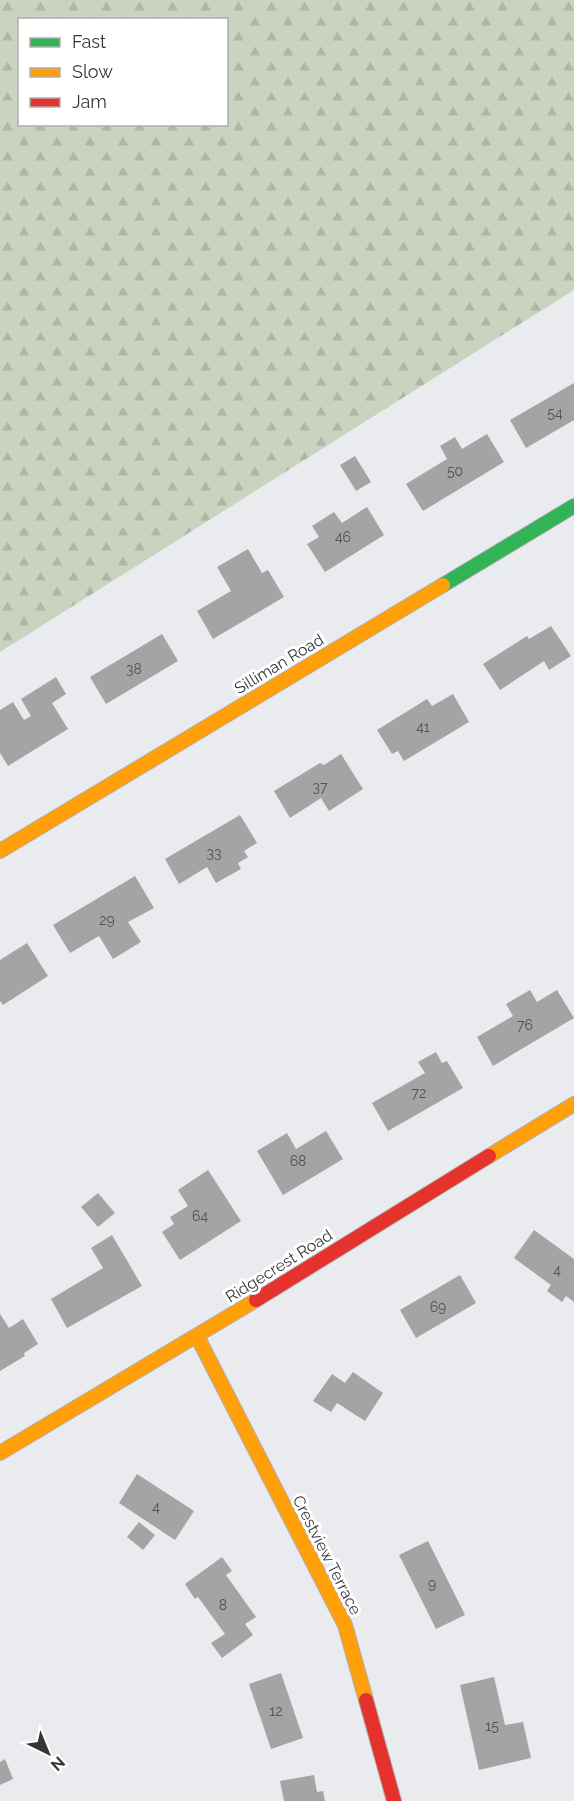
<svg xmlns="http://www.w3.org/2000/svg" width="574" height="1801" viewBox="0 0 574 1801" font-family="Raleway,sans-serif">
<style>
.forest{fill:url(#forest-firs);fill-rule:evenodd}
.building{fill:#a4a4a5}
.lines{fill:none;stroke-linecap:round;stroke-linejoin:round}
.fast-casing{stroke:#aeaeb1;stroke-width:16}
.slow-casing{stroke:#aeaeb1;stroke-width:16}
.jam-casing{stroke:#aeaeb1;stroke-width:16}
.fast{stroke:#30b455;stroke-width:14}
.slow{stroke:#ff9f0a;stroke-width:14}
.jam{stroke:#e5322d;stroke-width:14}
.labels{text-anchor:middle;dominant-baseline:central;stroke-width:6;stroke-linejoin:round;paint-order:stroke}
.number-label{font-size:14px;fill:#515152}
.street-label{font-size:16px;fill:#353537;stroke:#fff}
</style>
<defs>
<pattern id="forest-firs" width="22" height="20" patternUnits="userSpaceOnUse" patternTransform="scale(1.5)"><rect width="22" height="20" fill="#cad3bf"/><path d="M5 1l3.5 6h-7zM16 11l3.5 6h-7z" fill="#aeb6a5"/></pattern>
</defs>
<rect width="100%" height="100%" fill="#eaebef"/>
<path class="forest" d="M0,0H574V290L0,652ZM20,20H226V124H20Z"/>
<g class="building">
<polygon points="574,383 574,420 526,448 510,420"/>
<polygon points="487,434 504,462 423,511 406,484 447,459 440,446 455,437 462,449"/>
<polygon points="355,456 371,482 356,491 340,465"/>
<polygon points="367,507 384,535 325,572 307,544 319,537 312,526 334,512 342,523"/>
<polygon points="248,549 262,573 268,570 284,597 213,639 197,611 231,591 217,567"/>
<polygon points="551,626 571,656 549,670 544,661 500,690 483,664 527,636 529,639"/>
<polygon points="162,634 178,661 106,704 90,677"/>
<polygon points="56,677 66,694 52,703 68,729 8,766 0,753 0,710 13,702 24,720 31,716 21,699"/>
<polygon points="453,694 469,722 404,761 398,751 392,754 377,730 427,699 432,706"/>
<polygon points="341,754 363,789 329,811 321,798 290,818 274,791 320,763 324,765"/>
<polygon points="240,815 257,843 244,851 248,857 238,863 241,869 216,883 207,867 179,884 165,859"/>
<polygon points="135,876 154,908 128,922 141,942 113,959 99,936 70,953 53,925"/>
<polygon points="27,943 48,976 3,1005 0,1001 0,960"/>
<polygon points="530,990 537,1002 557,990 574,1018 493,1066 477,1037 513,1016 506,1004"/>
<polygon points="436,1052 442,1063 447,1061 463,1088 388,1131 372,1103 425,1073 418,1062"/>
<polygon points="326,1131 343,1159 283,1195 257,1151 287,1133 296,1149"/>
<polygon points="208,1170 241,1221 180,1260 162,1232 174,1224 170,1217 188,1206 178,1190"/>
<polygon points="98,1193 115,1213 98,1227 81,1207"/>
<polygon points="534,1230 574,1259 574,1302 566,1296 562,1302 547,1291 551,1285 514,1258"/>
<polygon points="112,1235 142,1286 67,1328 51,1299 103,1268 91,1248"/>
<polygon points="460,1275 476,1303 416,1338 400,1310"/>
<polygon points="0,1314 9,1328 23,1319 38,1344 24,1353 25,1356 0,1371"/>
<polygon points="353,1372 383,1393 365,1421 337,1403 331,1412 313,1401 332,1374 345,1383"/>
<polygon points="137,1474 194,1511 175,1540 119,1503"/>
<polygon points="139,1522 155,1535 143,1550 127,1537"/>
<polygon points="428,1541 465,1615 436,1629 399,1555"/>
<polygon points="222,1557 232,1571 226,1575 256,1617 245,1624 253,1635 222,1658 211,1643 225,1634 198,1597 195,1599 185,1584"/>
<polygon points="281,1673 303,1738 271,1749 249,1684"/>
<polygon points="494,1677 505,1725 523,1722 531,1758 479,1770 460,1685"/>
<polygon points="5,1759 13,1779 0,1785 0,1762"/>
<polygon points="314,1775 317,1792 323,1791 325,1801 284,1801 280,1781"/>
</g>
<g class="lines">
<defs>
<polyline id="fast" points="443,585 574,506"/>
<g id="slow">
<polyline points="0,851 443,585"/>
<polyline points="489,1156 574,1104"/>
<polyline points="197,1336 345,1625 366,1700"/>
<polyline points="0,1453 256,1300"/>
</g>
<g id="jam">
<polyline points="256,1300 489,1156"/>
<polyline points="366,1700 394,1801"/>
</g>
</defs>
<use href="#fast" class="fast-casing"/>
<use href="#slow" class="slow-casing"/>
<use href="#jam" class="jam-casing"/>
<use href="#fast" class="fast"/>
<use href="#slow" class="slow"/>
<use href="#jam" class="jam"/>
</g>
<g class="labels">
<g class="number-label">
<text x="555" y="413">54</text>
<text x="455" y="471">50</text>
<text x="343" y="537">46</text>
<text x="134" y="669">38</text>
<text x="423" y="727">41</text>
<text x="320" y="787">37</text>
<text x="214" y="853">33</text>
<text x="107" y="920">29</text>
<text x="525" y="1025">76</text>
<text x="419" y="1093">72</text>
<text x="298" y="1161">68</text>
<text x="200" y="1216">64</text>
<text x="557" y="1270">4</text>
<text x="438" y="1307">69</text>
<text x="156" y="1507">4</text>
<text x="432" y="1584">9</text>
<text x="223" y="1605">8</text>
<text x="276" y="1711">12</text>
<text x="492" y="1726">15</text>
</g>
<g class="street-label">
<text transform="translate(279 664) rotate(-31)">Silliman Road</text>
<text transform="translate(279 1266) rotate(-32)">Ridgecrest Road</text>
<text transform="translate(327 1555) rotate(63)">Crestview Terrace</text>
</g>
</g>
<rect x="18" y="18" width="210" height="108" fill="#ffffff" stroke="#aeaeaf" stroke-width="1.5"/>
<rect x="30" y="38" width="30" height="9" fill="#30b455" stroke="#aeaeaf" stroke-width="1.5"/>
<text x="72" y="48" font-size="18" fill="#353537">Fast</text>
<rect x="30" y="68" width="30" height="9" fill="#ff9f0a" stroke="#aeaeaf" stroke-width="1.5"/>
<text x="72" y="78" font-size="18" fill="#353537">Slow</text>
<rect x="30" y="98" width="30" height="9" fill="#e5322d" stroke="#aeaeaf" stroke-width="1.5"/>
<text x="72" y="108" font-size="18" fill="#353537">Jam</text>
<g transform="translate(48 1753) rotate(137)" stroke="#ffffff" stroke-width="4.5" paint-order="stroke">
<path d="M0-4.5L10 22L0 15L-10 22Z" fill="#353537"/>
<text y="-9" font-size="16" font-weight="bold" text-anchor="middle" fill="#353537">N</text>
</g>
</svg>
